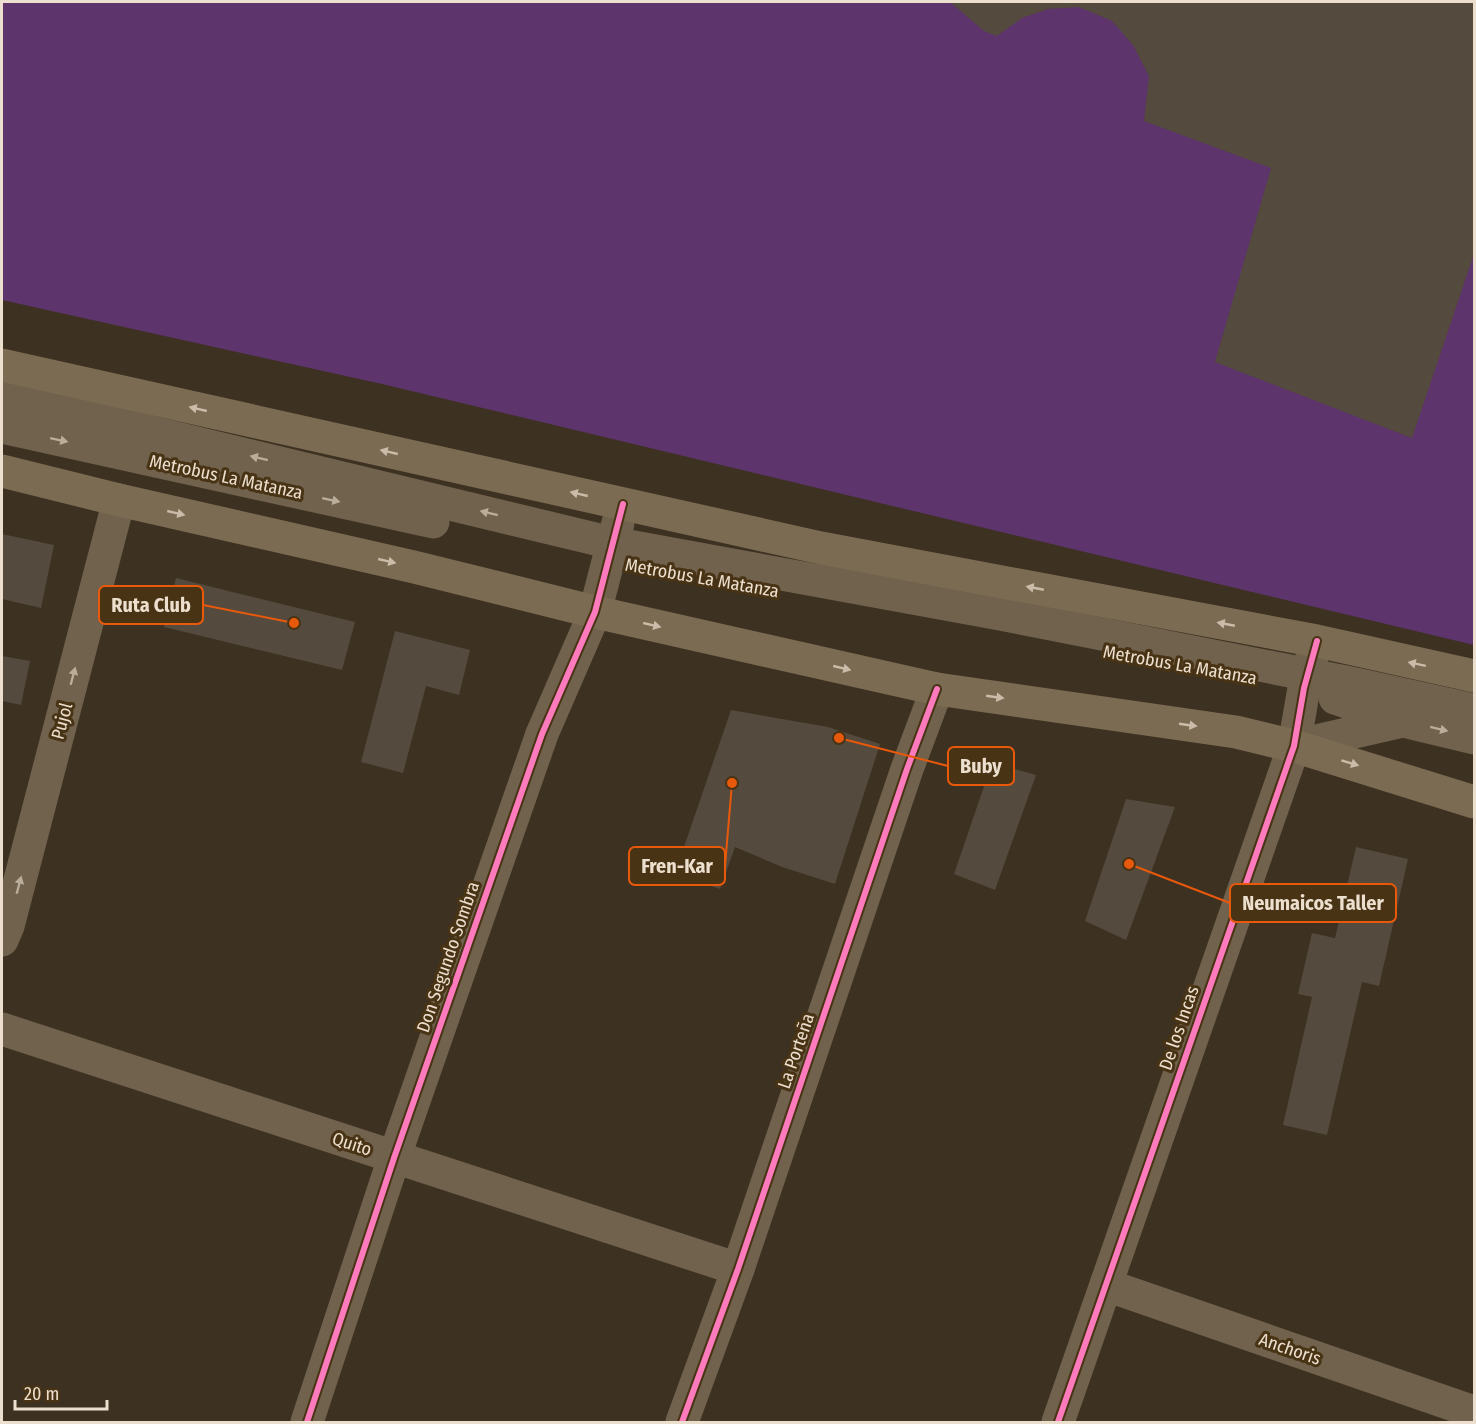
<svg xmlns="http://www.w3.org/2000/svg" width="1476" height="1424" viewBox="0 0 1476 1424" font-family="'Fira Sans Condensed',sans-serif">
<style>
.green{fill:#5d346c}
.building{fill:#544a3d}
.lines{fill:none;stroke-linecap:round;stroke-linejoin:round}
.minor{stroke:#70624d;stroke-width:33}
.highway{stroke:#7b6b53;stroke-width:33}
.cycleway-casing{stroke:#493315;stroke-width:10}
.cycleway{stroke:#fd7abc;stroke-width:6}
.oneway{fill:#cabca9}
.oneway2{fill:#baad9a}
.labels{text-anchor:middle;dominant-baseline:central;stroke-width:6;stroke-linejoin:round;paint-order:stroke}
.street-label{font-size:18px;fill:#ecdfce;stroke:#493315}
.leader{fill:none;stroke:#e8590c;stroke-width:2}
.callout-dot{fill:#e8590c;stroke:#493315;stroke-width:2}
.callout{fill:#493315;stroke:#e8590c;stroke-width:2}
.callout-label{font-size:20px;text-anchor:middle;font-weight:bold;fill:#ecdfce}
</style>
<rect width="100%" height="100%" fill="#3d3121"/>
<polygon class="green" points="2,2 1474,2 1474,645 382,384 2,300"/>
<g class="building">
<polygon points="950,2 1474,2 1474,254 1412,438 1215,362 1271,168 1144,121 1149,76 1133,45 1112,21 1079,7 1048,9 1022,18 997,36 984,31"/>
<polygon points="2,534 54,545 41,608 2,599"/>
<polygon points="176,578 355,622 342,670 164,627"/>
<polygon points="395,631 470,650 459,695 426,686 403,773 361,762"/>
<polygon points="2,656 30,661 21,705 2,701"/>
<polygon points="731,710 828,727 880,744 835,884 782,867 735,847 720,889 675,873"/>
<polygon points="992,763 1036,775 995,890 954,874"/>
<polygon points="1126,799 1175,807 1126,940 1085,921"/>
<polygon points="1356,847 1408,859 1379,986 1362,982 1327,1135 1283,1125 1312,997 1298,994 1312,933 1335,938"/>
</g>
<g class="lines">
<g class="minor">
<polyline points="2,396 612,543 1000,614 1351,683 1474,710"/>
<polyline points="2,427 433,522"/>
<polyline points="1335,698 1403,721 1474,738"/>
<polyline points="1294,746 1403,721"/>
<polyline points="2,940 8,926 119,500"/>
<polyline points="2,1029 738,1269"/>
<polyline points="1106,1285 1474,1412"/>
<polyline points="307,1422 394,1158 542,734 595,612 618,523"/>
<polyline points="682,1422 738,1269 907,769 937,689"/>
<polyline points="1058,1422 1294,746 1304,688 1313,653"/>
</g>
<g class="highway">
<polyline points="2,365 821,548 1317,641 1474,676"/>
<polyline points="2,471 119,500 414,567 595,612 937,689 1236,732 1294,746 1474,802"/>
</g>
<defs>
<g id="cycleway">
<polyline points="307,1422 394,1158 542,734 595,612 623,504"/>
<polyline points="682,1422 738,1269 907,769 937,689"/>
<polyline points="1058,1422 1294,746 1304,688 1317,641"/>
</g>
</defs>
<use href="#cycleway" class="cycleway-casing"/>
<use href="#cycleway" class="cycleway"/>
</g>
<defs><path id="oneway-solid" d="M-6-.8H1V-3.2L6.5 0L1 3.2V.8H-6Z" transform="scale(1.5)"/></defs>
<g class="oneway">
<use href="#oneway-solid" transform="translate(198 409) rotate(-167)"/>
<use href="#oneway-solid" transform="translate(389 452) rotate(-167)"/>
<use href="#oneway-solid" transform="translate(579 494) rotate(-167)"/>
<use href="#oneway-solid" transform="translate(176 513) rotate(13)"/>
<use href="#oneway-solid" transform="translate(387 561) rotate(13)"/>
<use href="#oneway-solid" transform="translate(1035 588) rotate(-169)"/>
<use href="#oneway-solid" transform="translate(1226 624) rotate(-169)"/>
<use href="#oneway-solid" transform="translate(652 625) rotate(13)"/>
<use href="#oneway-solid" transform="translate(1417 664) rotate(-168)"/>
<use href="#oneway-solid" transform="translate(842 668) rotate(13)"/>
<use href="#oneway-solid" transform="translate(995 697) rotate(8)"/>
<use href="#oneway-solid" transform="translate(1188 725) rotate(8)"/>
<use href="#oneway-solid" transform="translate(1350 763) rotate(17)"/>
</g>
<g class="oneway2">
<use href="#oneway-solid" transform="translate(59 440) rotate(12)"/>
<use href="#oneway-solid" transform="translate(259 458) rotate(-166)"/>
<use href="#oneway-solid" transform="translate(331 500) rotate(12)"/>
<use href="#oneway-solid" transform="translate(489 513) rotate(-166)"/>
<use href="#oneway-solid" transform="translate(73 676) rotate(-75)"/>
<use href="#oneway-solid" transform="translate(1439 729) rotate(14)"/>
<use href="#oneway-solid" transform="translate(19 885) rotate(-75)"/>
</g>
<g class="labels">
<g class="street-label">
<text transform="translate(226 477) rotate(12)">Metrobus La Matanza</text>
<text transform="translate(702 578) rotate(10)">Metrobus La Matanza</text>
<text transform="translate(1180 665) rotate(10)">Metrobus La Matanza</text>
<text transform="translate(62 721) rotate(-75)">Pujol</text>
<text transform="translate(448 957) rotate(-71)">Don Segundo Sombra</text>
<text transform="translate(1179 1028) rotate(-71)">De los Incas</text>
<text transform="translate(796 1051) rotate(-71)">La Porteña</text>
<text transform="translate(352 1144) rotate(18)">Quito</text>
<text transform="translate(1290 1349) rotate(19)">Anchoris</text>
</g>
</g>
<path class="leader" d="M294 623L203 605M839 738L948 766M732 783L725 866M1129 864L1230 903"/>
<g class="callout-dot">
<circle cx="294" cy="623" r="6"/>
<circle cx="839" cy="738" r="6"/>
<circle cx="732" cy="783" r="6"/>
<circle cx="1129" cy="864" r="6"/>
</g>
<g class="callout">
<rect x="99" y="586" width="104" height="38" rx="6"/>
<rect x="948" y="747" width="66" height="38" rx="6"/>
<rect x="629" y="847" width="96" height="38" rx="6"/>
<rect x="1230" y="884" width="166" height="38" rx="6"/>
</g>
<g class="callout-label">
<text x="151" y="612">Ruta Club</text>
<text x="981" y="773">Buby</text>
<text x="677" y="873">Fren-Kar</text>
<text x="1313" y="910">Neumaicos Taller</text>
</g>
<rect width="1476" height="1424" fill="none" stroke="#ecdfce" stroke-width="6"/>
<path d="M15 1400v9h92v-9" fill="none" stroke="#ecdfce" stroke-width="3"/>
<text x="24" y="1400" font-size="18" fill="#ecdfce" stroke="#493315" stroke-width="4.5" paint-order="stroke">20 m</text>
</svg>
